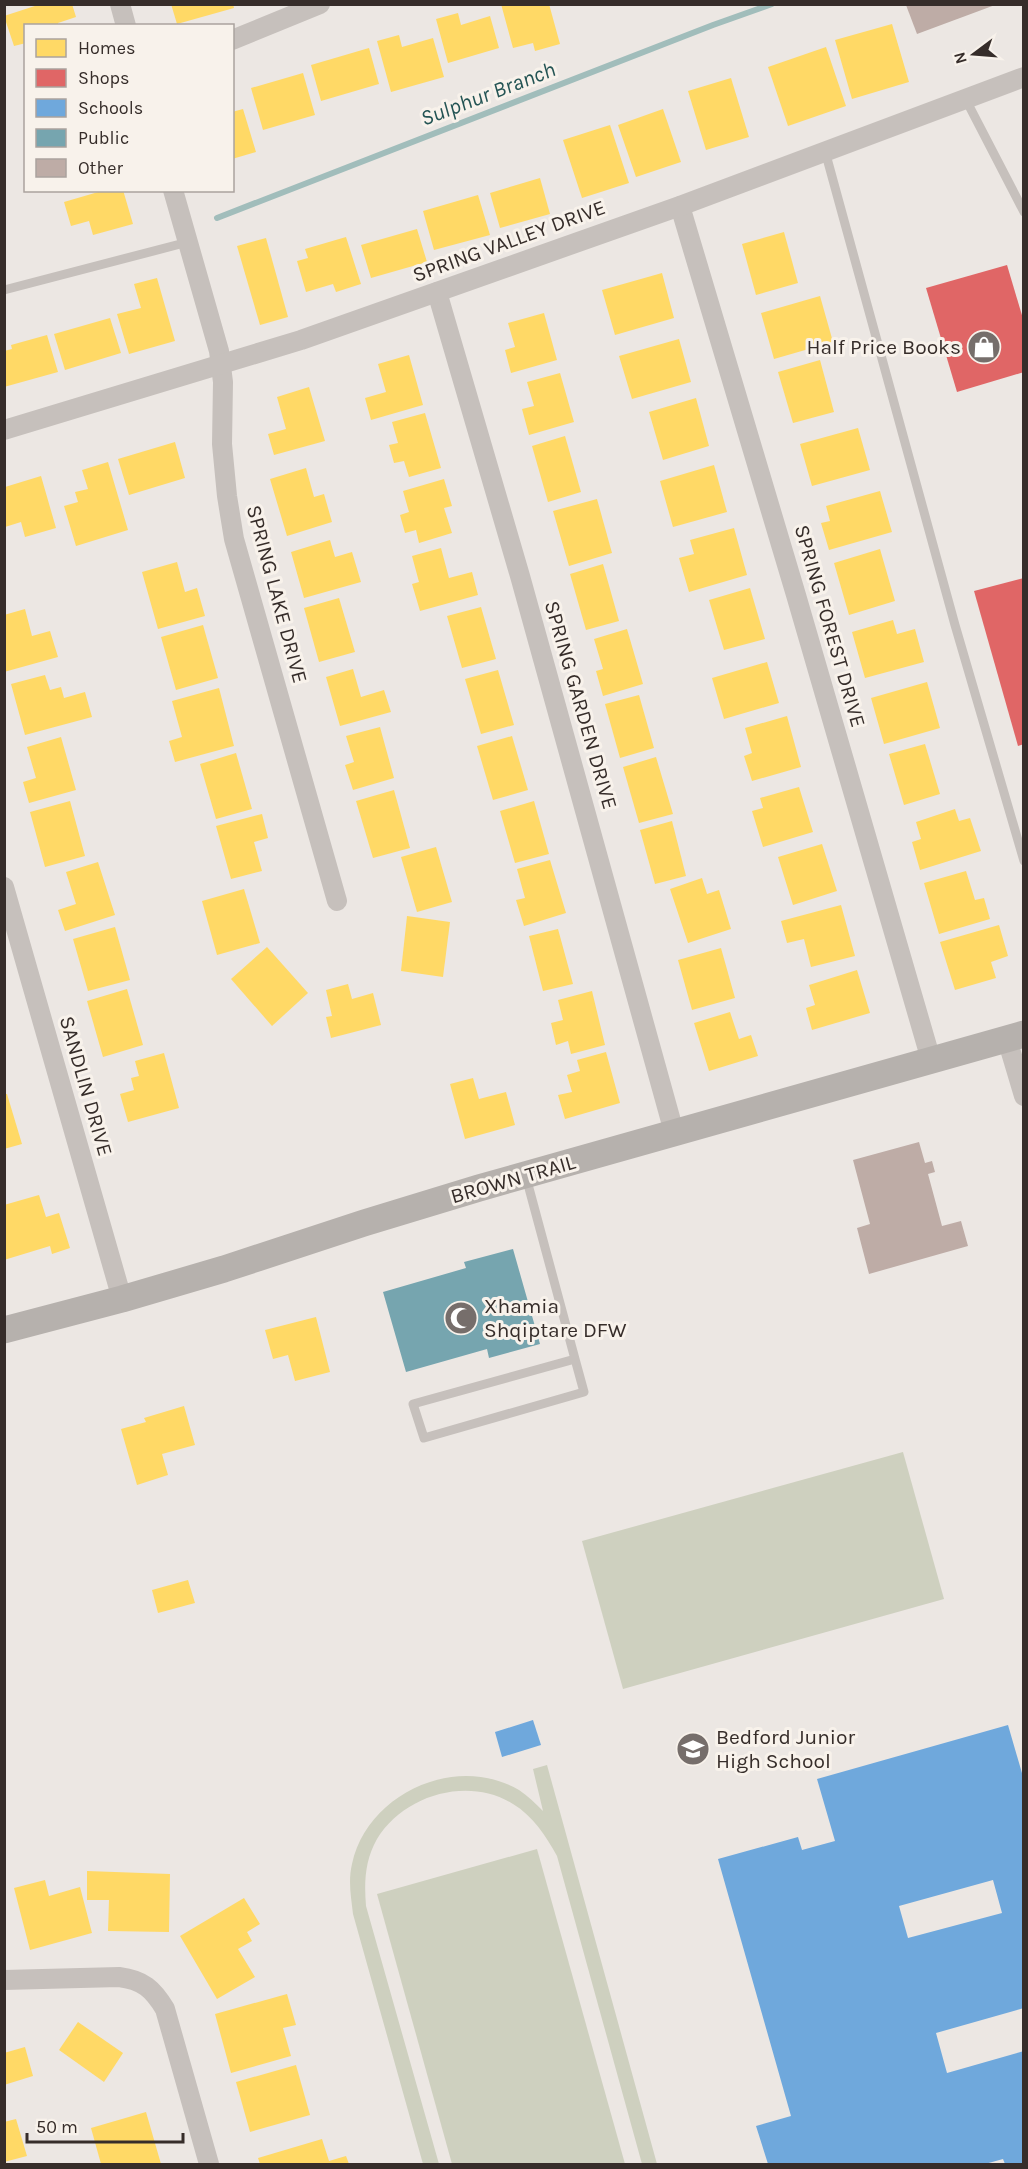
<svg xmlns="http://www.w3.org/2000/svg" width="1028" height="2169" viewBox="0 0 1028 2169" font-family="Karla,sans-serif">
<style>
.pitch{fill:#ced0bf}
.homes{fill:#ffd966}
.shops{fill:#e06666}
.schools{fill:#6fa8dc;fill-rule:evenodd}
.public{fill:#76a5af}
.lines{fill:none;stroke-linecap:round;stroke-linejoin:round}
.stream{stroke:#a1bdbb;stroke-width:6}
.building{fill:#beaca6}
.lane{stroke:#c6c0bc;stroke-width:9}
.street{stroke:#c6c0bc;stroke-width:20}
.secondary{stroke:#b6b1ad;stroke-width:27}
.labels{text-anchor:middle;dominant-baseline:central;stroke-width:6;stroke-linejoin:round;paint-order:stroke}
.street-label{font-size:21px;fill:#362d2a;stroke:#f8f2eb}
.poi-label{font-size:21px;fill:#362d2a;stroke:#f8f2eb;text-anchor:start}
.water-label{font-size:22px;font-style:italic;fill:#245454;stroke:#f8f2eb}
</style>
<rect width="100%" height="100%" fill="#ece7e3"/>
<g class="pitch">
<polygon points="903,1452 944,1599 623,1689 582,1541"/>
<path d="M547,1765L657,2164H642L557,1856C546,1836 533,1816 513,1804C468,1776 404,1795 377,1839C365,1860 364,1882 366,1906L439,2164H423L353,1914C351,1897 348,1881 352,1864C367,1794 455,1753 519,1790C528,1796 535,1803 543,1811L533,1769Z"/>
<polygon points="537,1849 625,2164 452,2164 377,1894"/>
</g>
<g class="homes">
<polygon points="41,4 72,4 76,17 58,23 58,26 26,26 26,43 14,46 4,16"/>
<polygon points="171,4 233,4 234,8 177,24"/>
<polygon points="501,4 549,4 560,44 535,51 533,43 513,48"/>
<polygon points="458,13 461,25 490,16 499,48 448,63 436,19"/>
<polygon points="892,24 909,82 852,99 835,40"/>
<polygon points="399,35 402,47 433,38 444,77 391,92 377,41"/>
<polygon points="826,47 846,106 788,126 768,67"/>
<polygon points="369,48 379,84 321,101 311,65"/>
<polygon points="303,73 315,115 263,130 251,88"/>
<polygon points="731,78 749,137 706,150 688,91"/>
<polygon points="243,109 256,152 232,159 232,112"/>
<polygon points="663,109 681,162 636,177 618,125"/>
<polygon points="610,125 629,183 582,198 563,140"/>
<polygon points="540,178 550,214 500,228 490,193"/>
<polygon points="105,190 123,190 133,224 93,235 89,221 71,226 64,202"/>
<polygon points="478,195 490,235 434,250 423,211"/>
<polygon points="417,229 427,262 371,278 361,245"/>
<polygon points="784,232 798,283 756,295 742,244"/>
<polygon points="346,237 361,284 336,292 333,284 306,292 297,261 308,258 305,249"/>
<polygon points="266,238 288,317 260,325 237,246"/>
<polygon points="662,273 674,318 615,335 602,290"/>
<polygon points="157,278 175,341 129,354 117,314 141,308 134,284"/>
<polygon points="820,296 833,342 774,359 761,313"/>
<polygon points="544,313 557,360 511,373 505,350 515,347 508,323"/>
<polygon points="110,318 121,353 65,370 54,334"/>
<polygon points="47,335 58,372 4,387 4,351 12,349 11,345"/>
<polygon points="679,339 691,382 632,399 619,356"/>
<polygon points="409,355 423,405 371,420 365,398 386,392 378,364"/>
<polygon points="820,360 834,412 793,423 778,372"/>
<polygon points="560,373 574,422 529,435 522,409 534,406 527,382"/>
<polygon points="309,387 325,441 274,455 268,434 286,429 277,397"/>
<polygon points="696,398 709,446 663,460 649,412"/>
<polygon points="425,413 441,468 409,477 404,461 394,463 389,445 398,443 392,422"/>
<polygon points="858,428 870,470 812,486 800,444"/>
<polygon points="565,436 581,492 548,502 532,446"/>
<polygon points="175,442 185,478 129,495 118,459"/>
<polygon points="108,462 128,530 76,546 64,506 78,502 75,492 88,489 82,470"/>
<polygon points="714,465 727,512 673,527 660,481"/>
<polygon points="306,468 314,497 324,494 332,522 287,536 270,479"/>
<polygon points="41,476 56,528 25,537 21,522 5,527 5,487"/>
<polygon points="444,479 452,506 444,508 452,533 419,543 416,530 405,533 400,515 409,512 403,491"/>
<polygon points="880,491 892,532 829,550 821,523 830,521 826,506"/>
<polygon points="597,499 612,553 569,566 553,511"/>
<polygon points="734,528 747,575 689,592 679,558 694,554 690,540"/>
<polygon points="330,540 335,557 352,552 361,582 304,598 291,552"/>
<polygon points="441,548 449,578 472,572 478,595 420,611 412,584 419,582 412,556"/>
<polygon points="880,549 895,601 849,615 834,563"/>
<polygon points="177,562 185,592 197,588 205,616 158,629 142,572"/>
<polygon points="603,564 619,621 586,630 570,574"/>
<polygon points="750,588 765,639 724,650 709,600"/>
<polygon points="339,598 355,652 319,662 304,608"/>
<polygon points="481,607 496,659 462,668 447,616"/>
<polygon points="25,609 32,636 50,631 58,657 4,672 4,615"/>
<polygon points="893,620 897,634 915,629 924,662 865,678 852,632"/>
<polygon points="203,625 218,678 176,690 161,637"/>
<polygon points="627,629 643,684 603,696 596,671 603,669 594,639"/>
<polygon points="767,662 779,703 724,719 712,678"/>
<polygon points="353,669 361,697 384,690 391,712 340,726 326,677"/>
<polygon points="498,670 514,725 481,734 465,679"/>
<polygon points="45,675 50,690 61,687 64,698 85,692 92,717 25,735 11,684"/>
<polygon points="927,682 940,728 884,744 871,698"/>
<polygon points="219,688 234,746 175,762 169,741 182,737 172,701"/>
<polygon points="639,695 654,748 620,758 605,704"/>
<polygon points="787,716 801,767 752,781 744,756 752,753 745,728"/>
<polygon points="380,727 394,778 353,790 345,765 354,762 346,736"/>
<polygon points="512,736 528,790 493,800 477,746"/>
<polygon points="61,737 76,790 29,803 23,782 36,778 27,747"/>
<polygon points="925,744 940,794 904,805 889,754"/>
<polygon points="236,753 252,809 216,819 200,764"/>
<polygon points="656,757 673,814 639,823 623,767"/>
<polygon points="799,787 813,832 763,847 752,811 763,808 760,798"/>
<polygon points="394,790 410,848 373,858 356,801"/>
<polygon points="70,801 85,856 45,867 30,812"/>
<polygon points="534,801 549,854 515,863 500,811"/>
<polygon points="955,809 959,821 970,818 981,851 920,870 912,842 921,839 916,822"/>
<polygon points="262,814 268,838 254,842 262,871 231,879 216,826"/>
<polygon points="672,821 686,876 655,884 640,830"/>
<polygon points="822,844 837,891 793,905 778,857"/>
<polygon points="436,847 452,902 417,912 401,857"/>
<polygon points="550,860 566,913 524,926 516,900 525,898 517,869"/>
<polygon points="98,862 115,915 65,931 58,910 76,904 66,872"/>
<polygon points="966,871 975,900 984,898 990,919 939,934 924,883"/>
<polygon points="702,878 707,894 719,890 731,929 688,943 670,889"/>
<polygon points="244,889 260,943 217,955 202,901"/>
<polygon points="841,905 855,956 811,967 804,939 787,943 781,921"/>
<polygon points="407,916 450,922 443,977 401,971"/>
<polygon points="999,925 1008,956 991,962 996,978 955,990 940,942"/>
<polygon points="115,927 130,980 88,991 73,939"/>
<polygon points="558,929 573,984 543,991 529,936"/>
<polygon points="267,947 308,993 272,1026 231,979"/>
<polygon points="721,948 735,998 692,1010 678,960"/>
<polygon points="857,970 870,1013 812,1030 806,1008 815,1005 809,985"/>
<polygon points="348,984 352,999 373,993 381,1025 331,1038 326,1017 332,1016 326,990"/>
<polygon points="127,989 143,1045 103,1057 87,1001"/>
<polygon points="592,991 605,1045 571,1054 568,1041 556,1045 551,1023 563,1020 558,1000"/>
<polygon points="730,1012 739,1039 751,1035 758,1056 709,1071 694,1023"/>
<polygon points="606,1052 620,1103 565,1119 558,1095 572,1092 567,1075 580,1071 577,1060"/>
<polygon points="164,1053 179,1108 128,1122 120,1094 134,1090 131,1078 139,1076 135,1061"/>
<polygon points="473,1078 479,1099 506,1092 515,1125 465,1139 450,1084"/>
<polygon points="4,1094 7,1094 22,1144 4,1149"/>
<polygon points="39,1195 46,1217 59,1213 70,1248 52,1254 50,1246 4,1260 4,1205"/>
<polygon points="316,1317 330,1372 295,1381 288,1355 273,1359 265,1330"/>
<polygon points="184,1406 195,1445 162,1454 168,1475 137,1485 121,1429 146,1422 144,1418"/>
<polygon points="188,1580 195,1603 158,1613 152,1590"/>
<polygon points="87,1871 170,1874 169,1932 108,1931 109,1900 87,1900"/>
<polygon points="45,1880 49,1896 80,1887 92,1933 30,1950 14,1888"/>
<polygon points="244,1898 260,1924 247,1932 252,1941 238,1949 255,1977 217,1999 180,1936"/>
<polygon points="287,1994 296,2025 283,2028 291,2056 231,2073 215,2014"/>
<polygon points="78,2022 123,2053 104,2082 59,2050"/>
<polygon points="25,2047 33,2076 4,2085 4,2053"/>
<polygon points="296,2065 310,2115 250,2132 236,2082"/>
<polygon points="146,2112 161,2164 101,2164 91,2128"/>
<polygon points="16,2119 27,2156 4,2162 4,2122"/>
<polygon points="322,2139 329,2161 346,2156 349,2164 260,2164 258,2158"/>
</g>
<g class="shops">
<polygon points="1007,265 1024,322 1024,372 957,392 926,288"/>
<polygon points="1024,578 1024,744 1018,746 974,591"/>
</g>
<g class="schools">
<polygon points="533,1720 541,1745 502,1757 495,1732"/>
<path d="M1008,1725L1024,1780V2008L936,2033L947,2073L1024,2051V2164H1005L1003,2159L985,2164H768L756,2126L791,2116L718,1859L798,1837L802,1850L835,1841L817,1779ZM993,1880L1002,1913L908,1938L899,1906Z"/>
</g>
<polygon class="public" points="513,1249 540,1344 489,1358 487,1349 406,1372 383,1292 466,1268 464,1262"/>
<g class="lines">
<polyline class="stream" points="217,218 713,25 772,4"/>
</g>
<g class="building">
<polygon points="906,5 995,5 917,34"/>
<polygon points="919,1142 925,1163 932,1161 935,1172 928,1174 942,1226 961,1221 968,1246 869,1274 857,1228 870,1224 853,1160"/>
</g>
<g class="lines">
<g class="lane">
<polyline points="965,98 1024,212"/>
<polyline points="825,151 955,625 1024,861"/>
<polyline points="4,290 188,242"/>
<polyline points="526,1177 575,1359 413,1404 424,1438 584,1392 575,1359"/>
</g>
<g class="street">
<polyline points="120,4 126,26"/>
<polyline points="232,40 320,4"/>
<polyline points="173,190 219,351 223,382 222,444 227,496 234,539 337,901"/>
<polyline points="680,206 796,595 931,1060"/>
<polyline points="437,292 520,576 674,1132"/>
<polyline points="4,430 301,340 680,206 1024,77"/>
<polyline points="4,887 122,1299"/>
<polyline points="1007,1039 1024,1096"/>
<path d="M4,1980L119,1977C143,1980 153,1989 165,2009L209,2164"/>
</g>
<polyline class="secondary" points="4,1330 122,1299 224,1269 364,1223 479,1188 1024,1034"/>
</g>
<defs>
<symbol id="shop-disc" viewBox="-11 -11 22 22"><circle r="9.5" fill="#766e6b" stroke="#f8f2eb"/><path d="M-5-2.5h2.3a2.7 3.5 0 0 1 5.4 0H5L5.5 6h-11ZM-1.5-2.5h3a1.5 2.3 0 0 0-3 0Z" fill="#fff"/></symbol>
<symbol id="mosque-disc" viewBox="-11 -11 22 22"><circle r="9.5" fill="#766e6b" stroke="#f8f2eb"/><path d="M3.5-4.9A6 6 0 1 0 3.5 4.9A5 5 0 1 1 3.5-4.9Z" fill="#fff"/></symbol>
<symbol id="school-disc" viewBox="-11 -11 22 22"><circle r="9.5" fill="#766e6b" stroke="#f8f2eb"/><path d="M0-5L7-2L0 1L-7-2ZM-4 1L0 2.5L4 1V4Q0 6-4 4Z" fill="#fff"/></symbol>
</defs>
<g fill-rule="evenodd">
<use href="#shop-disc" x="965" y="328" width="38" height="38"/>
<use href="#mosque-disc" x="442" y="1299" width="38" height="38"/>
<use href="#school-disc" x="674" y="1730" width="38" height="38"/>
</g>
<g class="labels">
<g class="street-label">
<text transform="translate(509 241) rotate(-20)">SPRING VALLEY DRIVE</text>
<text transform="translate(277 594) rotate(75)">SPRING LAKE DRIVE</text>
<text transform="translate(830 626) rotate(74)">SPRING FOREST DRIVE</text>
<text transform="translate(581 705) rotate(74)">SPRING GARDEN DRIVE</text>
<text transform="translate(86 1086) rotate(74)">SANDLIN DRIVE</text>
<text transform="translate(513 1179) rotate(-16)">BROWN TRAIL</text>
</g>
<g class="poi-label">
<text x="961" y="347" text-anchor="end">Half Price Books</text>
<text x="484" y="1306">Xhamia<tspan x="484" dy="24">Shqiptare DFW</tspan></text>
<text x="716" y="1737">Bedford Junior<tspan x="716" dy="24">High School</tspan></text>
</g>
<g class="water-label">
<text transform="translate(488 94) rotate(-21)">Sulphur Branch</text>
</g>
</g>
<rect width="1028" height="2169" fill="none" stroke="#362d2a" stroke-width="12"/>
<rect x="24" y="24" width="210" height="168" fill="#f8f2eb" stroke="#aaa39e" stroke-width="1.5"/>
<rect x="36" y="39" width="30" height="18" fill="#ffd966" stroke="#aaa39e" stroke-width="1.5"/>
<text x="78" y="54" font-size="18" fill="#362d2a">Homes</text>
<rect x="36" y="69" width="30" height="18" fill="#e06666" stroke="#aaa39e" stroke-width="1.5"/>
<text x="78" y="84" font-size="18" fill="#362d2a">Shops</text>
<rect x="36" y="99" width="30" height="18" fill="#6fa8dc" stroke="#aaa39e" stroke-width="1.5"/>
<text x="78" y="114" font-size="18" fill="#362d2a">Schools</text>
<rect x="36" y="129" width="30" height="18" fill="#76a5af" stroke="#aaa39e" stroke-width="1.5"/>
<text x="78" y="144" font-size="18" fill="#362d2a">Public</text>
<rect x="36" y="159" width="30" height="18" fill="#beaca6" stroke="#aaa39e" stroke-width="1.5"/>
<text x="78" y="174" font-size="18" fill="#362d2a">Other</text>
<g transform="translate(974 54) rotate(254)" stroke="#f8f2eb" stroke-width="4.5" paint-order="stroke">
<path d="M0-4.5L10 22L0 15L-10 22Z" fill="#362d2a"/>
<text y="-9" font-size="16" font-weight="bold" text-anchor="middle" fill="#362d2a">N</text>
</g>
<path d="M27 2133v9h156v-9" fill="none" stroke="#362d2a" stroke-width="3"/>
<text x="36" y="2133" font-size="18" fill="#362d2a" stroke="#f8f2eb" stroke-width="4.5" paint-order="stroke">50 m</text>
</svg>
